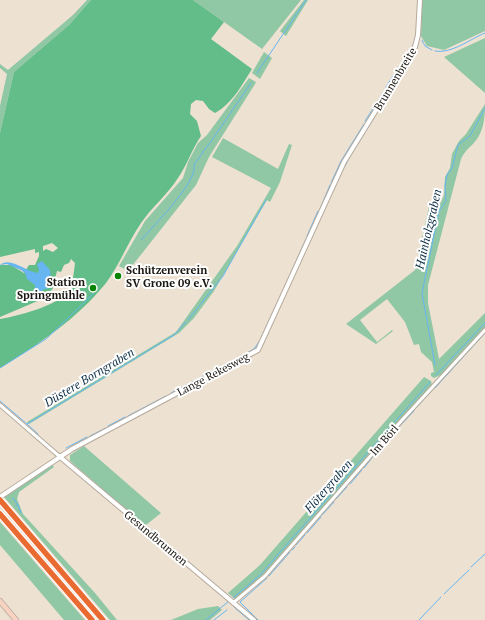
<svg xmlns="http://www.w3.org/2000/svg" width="485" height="620" viewBox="0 0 485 620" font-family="'PT Serif',serif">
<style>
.green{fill:#90c7a5}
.forest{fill:#63bd89;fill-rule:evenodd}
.water{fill:#67b5f1}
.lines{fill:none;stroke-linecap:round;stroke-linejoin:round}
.stream{stroke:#67b5f1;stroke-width:1}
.minor-casing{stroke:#b6aa9c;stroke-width:5}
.tertiary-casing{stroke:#b6aa9c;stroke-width:6}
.secondary-casing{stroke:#b6aa9c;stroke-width:6}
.motorway-casing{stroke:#fff;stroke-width:8}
.minor{stroke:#fff;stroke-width:3}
.tertiary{stroke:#fff;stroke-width:4}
.secondary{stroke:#f9d3c2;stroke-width:4.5}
.motorway{stroke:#ea6b32;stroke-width:5.5}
.poi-dot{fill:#088400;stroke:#fff;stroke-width:1.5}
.labels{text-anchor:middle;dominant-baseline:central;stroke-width:4;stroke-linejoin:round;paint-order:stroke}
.street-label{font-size:11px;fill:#1b1611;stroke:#fff}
.poi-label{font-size:11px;font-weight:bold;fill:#1b1611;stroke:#fff;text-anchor:start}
.water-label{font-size:12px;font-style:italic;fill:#0e3048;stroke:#fff}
</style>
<rect width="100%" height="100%" fill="#ede1d2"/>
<g class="green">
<polygon points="87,0 91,0 69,25 14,72 0,133 0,106 7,74 0,68 0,64 8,70 73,15"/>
<polygon points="193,0 301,0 262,49"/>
<polygon points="304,0 308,0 286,36 280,31"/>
<polygon points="422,0 485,0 485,31 444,50 427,46 421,36"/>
<polygon points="485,38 485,93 444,57"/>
<polygon points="264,52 272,58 260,79 252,73"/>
<polygon points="249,78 256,82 255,84 209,157 196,185 128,271 119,266 145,221 183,178 188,162 198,143 207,135"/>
<path d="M485,104C485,118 484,132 473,144C468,149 464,152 461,159L428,285V303L439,359L485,313V328L441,375L434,378L431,376V373L434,372L432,362L421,352L419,344L414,345L405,322L387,299L360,320L377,342L392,330L393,331L376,344L346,324L415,270L429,207L437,211L444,195L445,177L450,168L452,154L459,141L466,134Z"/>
<polygon points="223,138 278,169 289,144 292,145 280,182 270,202 267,200 214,291 194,318 179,333 29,424 27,422 176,332 237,246 271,188 212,157"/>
<polygon points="424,377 431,381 432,385 262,577 235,599 228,593 260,565"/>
<polygon points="84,446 161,513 146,525 141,523 70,461 70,455"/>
<polygon points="52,465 54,467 19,492 17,499 23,514 95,593 117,620 110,620 4,497"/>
<polygon points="0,522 85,620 64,620 0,545"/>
<polygon points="218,606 222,610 210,620 171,620 198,609"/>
</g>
<path class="forest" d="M91,0H193L224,22L211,39L252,69C242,85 232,104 215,113L209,109L203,101L196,100L191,104L190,114L197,121L201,136C192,149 187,165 178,178C167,195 152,207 141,223C128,242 120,264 106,283C77,319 39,344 0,368V319C15,317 62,304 69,291C73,283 74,271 75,263L71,259L69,263L64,265L61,272L57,271L53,288L47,297L0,317V265H11L24,273L29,265H35L39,256V252L35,253V249L0,257V133L14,72L69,25ZM52,243L58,248L53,252L46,249L43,251V246Z"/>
<path class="water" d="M42,261L50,270L51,283L50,288L44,289L39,293L35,290V285L27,279L25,273L21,270L7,264L0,265C10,256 26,272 38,273L39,270L37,264Z"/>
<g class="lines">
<g class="stream">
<polyline points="422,40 425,46 432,50"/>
<path d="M435,51C452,54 470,39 485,33"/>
<polyline points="257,73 306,0"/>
<polyline points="386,87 411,48"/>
<polyline points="365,121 385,90"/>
<polyline points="355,148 374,118"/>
<polyline points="345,166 350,156"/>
<polyline points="331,183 341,161 364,124"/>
<polyline points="320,209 330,185"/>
<polyline points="307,236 318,211"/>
<path d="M141,240C153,226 199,181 194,164C201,157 203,150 210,143L251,83"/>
<polyline points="281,295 306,239"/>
<polyline points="188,320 223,276 266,200"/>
<polyline points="262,336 279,299"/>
<polyline points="232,361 254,349 261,339"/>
<polyline points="237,365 238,364"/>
<polyline points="435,365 422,293 439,211 446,201 445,185 447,175 452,168 458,145 470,136 485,108"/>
<polyline points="0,368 46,339 93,294"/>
<polyline points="436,375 485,323"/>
<polyline points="209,379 234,366"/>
<polyline points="435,388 485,333"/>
<polyline points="171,393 228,363"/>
<polyline points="0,401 27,424 174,335 186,322"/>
<polyline points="416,408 432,390"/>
<polyline points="128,416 166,396"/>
<polyline points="27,424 38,434"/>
<polyline points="108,426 125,417"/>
<polyline points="394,432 414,411"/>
<polyline points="90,436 106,428"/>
<polyline points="382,446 392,434"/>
<polyline points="66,448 87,437"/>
<polyline points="71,452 77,449"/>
<polyline points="364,468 379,449"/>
<polyline points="350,484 362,470"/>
<polyline points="13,498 18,505 16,506"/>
<polyline points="336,499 347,487"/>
<polyline points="18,505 21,513"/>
<polyline points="322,515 334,502"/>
<polyline points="307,533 321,517"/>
<polyline points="296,545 305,535"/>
<polyline points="292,550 295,547"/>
<polyline points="471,567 485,554"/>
<polyline points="269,576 290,552"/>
<polyline points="444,594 469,570"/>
<polyline points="233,598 260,575 430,382"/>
<polyline points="234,607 249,620"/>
<polyline points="206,620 229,601"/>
<polyline points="214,620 227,610"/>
<polyline points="258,620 240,602 267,578"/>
<polyline points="419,620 441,597"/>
</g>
<defs>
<g id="minor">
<polyline points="0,405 59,456"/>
<polyline points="233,603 265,576 403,419 485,330"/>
</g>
<g id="tertiary">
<polyline points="59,456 254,620"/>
<polyline points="0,497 72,449 258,350 344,162 415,47 418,35 420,0"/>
</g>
<polyline id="secondary" points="0,601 16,620"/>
<g id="motorway">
<polyline points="0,500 103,620"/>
<polyline points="0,514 92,620"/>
</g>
</defs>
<use href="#minor" class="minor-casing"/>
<use href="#tertiary" class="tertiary-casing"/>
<use href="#secondary" class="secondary-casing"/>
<use href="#motorway" class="motorway-casing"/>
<use href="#minor" class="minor"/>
<use href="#tertiary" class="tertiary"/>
<use href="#secondary" class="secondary"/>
<use href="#motorway" class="motorway"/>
</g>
<g class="poi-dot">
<circle cx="118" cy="276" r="4"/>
<circle cx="93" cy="288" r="4"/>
</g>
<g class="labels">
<g class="street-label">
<text transform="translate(395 79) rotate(-59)">Brunnenbreite</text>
<text transform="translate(213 374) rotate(-28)">Lange Rekesweg</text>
<text transform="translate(384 440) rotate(-49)">Im Börl</text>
<text transform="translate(156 538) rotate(40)">Gesundbrunnen</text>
</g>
<g class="poi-label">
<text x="126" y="270">Schützenverein<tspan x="126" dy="13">SV Grone 09 e.V.</tspan></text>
<text x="85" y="282" text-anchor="end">Station<tspan x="85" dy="13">Springmühle</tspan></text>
</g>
<g class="water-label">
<text transform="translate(428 229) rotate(-77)">Hainholzgraben</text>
<text transform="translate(89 377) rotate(-31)">Düstere Borngraben</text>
<text transform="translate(328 486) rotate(-49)">Flötergraben</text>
</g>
</g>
</svg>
